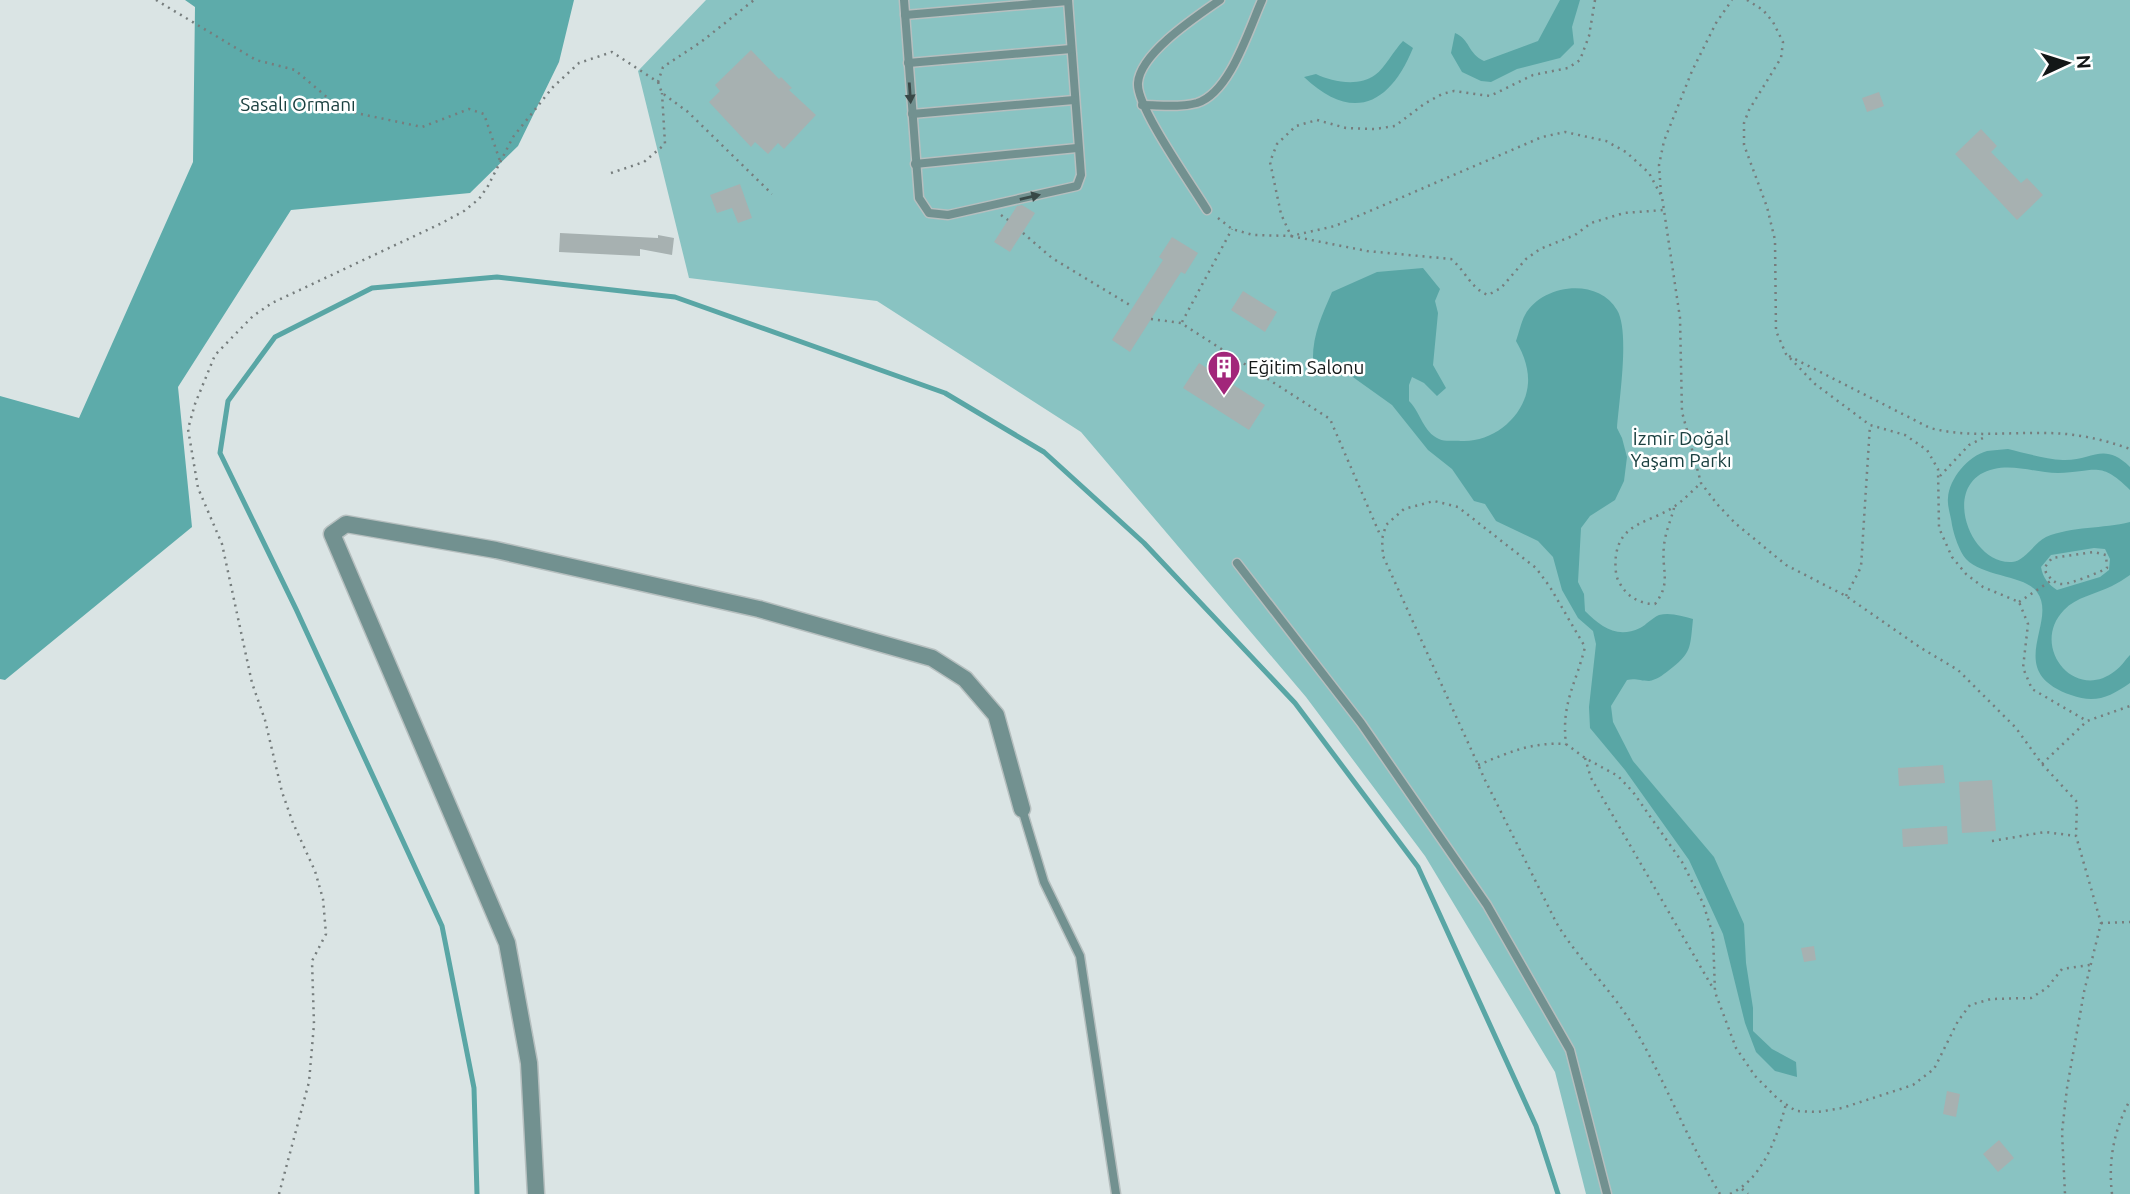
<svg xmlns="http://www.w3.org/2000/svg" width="2130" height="1194" viewBox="0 0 2130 1194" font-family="Ubuntu,sans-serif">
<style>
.green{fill:#89c3c2}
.forest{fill:#5dabaa}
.water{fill:#59a6a5;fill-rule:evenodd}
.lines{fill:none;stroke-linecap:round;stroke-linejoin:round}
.stream{stroke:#59a6a5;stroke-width:5}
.building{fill:#a7b1b1}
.service-casing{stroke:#b6bfbf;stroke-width:11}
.minor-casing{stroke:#b6bfbf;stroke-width:19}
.path{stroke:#767d7d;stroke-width:2.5;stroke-dasharray:2 5;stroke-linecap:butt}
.service{stroke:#729190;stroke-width:8}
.minor{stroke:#729190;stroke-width:16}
.oneway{fill:#394847}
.labels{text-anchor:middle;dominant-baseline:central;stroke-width:5;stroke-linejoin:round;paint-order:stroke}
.park-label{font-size:19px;fill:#1b4040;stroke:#fff}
.poi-label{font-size:19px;fill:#131717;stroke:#fff;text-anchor:start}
</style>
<rect width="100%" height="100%" fill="#dae4e4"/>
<polygon class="green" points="706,0 2130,0 2130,1194 1586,1194 1555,1072 1425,856 1306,697 1081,432 877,301 689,278 638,71"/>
<polygon class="forest" points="185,0 574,0 559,62 518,146 470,193 291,210 178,387 192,527 5,680 0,679 0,396 79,418 193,162 195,7"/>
<g class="water">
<path d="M1560,0H1580L1572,27L1574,44L1560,58L1517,69L1491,82L1481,81L1462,72L1451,53L1455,33C1470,39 1468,54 1484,61L1538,41Z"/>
<path d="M1403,41L1413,48C1390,105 1352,123 1304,77L1316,74C1332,82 1359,87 1375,75C1385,68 1394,50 1403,41Z"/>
<path d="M1423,268L1440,289L1435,301L1438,313L1433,365L1446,388L1437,396L1424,383L1412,377L1409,385V401C1421,413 1423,432 1439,439C1445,442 1454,440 1461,441C1493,443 1526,416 1528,383C1529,368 1523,353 1516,341C1519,333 1521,322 1525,315C1542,284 1598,277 1617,310C1630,331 1619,401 1617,428L1622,438L1627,457L1624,481L1615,500L1590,516L1581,528L1578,582L1584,594L1585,611C1601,627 1617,639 1640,628C1646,625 1652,618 1659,615C1670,612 1682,616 1693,619C1690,648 1692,653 1668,671C1663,675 1656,680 1649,681C1640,681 1636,678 1627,680L1611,706L1613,722L1633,761L1714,857L1744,924L1746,963L1753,1008V1031L1772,1049L1796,1062L1797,1077L1775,1071L1756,1052L1745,1023L1723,934L1689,860L1625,770L1590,728L1589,707L1596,644L1593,631L1578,618L1562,590L1553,557L1538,541L1496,521L1485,504L1474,501L1452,469L1428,450L1392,405L1343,370L1313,362C1312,336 1322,315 1332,292L1377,272Z"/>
<path d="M2008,449C2025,453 2045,459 2063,460C2093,461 2103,441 2130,467V490C2100,460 2096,472 2058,473C2037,473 2015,464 1994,469C1939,481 1969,565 2012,562C2025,561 2034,543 2046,537C2072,526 2103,529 2130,522V575C2124,579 2118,583 2112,586C2096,594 2076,597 2064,610C2029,646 2075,703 2115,671C2121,667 2125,660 2130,655V683C2110,697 2095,704 2071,695C2002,671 2059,622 2037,592C2025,575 1983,577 1966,559C1959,551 1954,535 1952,525C1951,516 1947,506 1948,498C1949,479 1968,456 1987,451C1993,450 2001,450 2008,449ZM2094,548L2105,549L2110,559L2109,570L2100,577L2057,590C2048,584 2043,578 2041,567L2051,555Z"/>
</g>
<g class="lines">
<polyline class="stream" points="477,1194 474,1088 442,926 296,609 220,453 228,401 275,337 372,288 497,277 675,297 945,393 1044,452 1144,543 1295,703 1418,867 1536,1126 1558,1194"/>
</g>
<g class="building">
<polygon points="751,50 779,79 781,77 792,88 789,90 816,115 784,149 778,143 768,154 755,142 751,147 709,102 720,91 715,85"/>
<polygon points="1879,92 1884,106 1867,112 1862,98"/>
<polygon points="1981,129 1997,146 1991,152 2021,183 2027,178 2043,195 2017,220 1955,154"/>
<polygon points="740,184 752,218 738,223 732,208 717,213 710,195"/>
<polygon points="1022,205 1035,213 1010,252 994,242 1017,206"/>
<polygon points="560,233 658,238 658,235 674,238 672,255 640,249 640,256 559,252"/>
<polygon points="1172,237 1198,253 1185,274 1181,272 1130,352 1112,340 1163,260 1159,257"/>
<polygon points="1243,291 1277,312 1265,332 1231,310"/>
<polygon points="1199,363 1265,405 1249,430 1183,388"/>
<polygon points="1943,765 1945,783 1899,786 1898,768"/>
<polygon points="1992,780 1996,831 1962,833 1959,782"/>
<polygon points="1947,826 1948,844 1903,847 1902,829"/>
<polygon points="1814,946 1816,960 1804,962 1801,948"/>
<polygon points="1947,1091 1960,1094 1956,1117 1943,1114"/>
<polygon points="1999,1140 2014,1158 1998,1172 1983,1154"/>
</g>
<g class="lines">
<defs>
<g id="service">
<polyline points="904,0 919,198 929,213 948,215 1077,186 1081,175 1068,0"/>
<polyline points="905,15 1068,1"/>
<polyline points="908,63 1071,49"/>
<path d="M1142,105C1160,105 1179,108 1197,103C1230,93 1249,29 1262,0"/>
<polyline points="912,114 1074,100"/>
<polyline points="915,164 1077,148"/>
<path d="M1207,210C1192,185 1136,107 1138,83C1140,53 1197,16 1220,0"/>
<polyline points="1237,563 1361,723 1487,905 1570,1050 1607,1194"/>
<polyline points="1022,809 1044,882 1080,956 1116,1194"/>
</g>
<polyline id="minor" points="536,1194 529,1063 507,943 332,534 346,524 496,550 759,609 932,658 965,679 996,715 1022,809"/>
</defs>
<use href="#service" class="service-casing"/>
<use href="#minor" class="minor-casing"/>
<g class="path">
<polyline points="156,0 256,60 295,70 342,110 422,127 469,109 484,114 500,161"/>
<path d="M1595,0L1589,36L1580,60L1568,68L1533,75L1490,96L1454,91L1442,94L1424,104L1395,126L1375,129L1346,128L1317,120L1296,126L1277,144L1270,162L1281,214L1291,236L1367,251L1451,259C1466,271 1470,288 1488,295L1501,288L1526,259L1540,249L1575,235L1591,223L1624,213L1664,210"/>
<polyline points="1747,0 1763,10 1773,22 1783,42 1781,58 1749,110 1744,123 1744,145 1767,207 1775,240 1776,331 1786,354 1815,384 1870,425 1905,435 1927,450 1938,469 1939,528 1952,557 1966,574 1983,587 2019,602 2028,624 2023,668 2032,689 2087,721 2130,706"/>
<polyline points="658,82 662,93 688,112 772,194"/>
<polyline points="611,173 644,162 665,144 662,93"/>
<polyline points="1661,194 1659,165 1664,141 1692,71 1716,23 1732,0"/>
<polyline points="1001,215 1008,220"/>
<polyline points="1218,218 1232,229 1253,235 1291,236 1335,226 1542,137 1565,132 1606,141 1626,152 1649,173 1662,197 1680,318 1682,412 1701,483 1717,504 1735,523 1786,565 1846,596 1921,648 1958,670 2016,728 2042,764 2077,802 2076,836 2101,923 2084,992 2067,1088 2062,1132 2065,1194"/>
<polyline points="1023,233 1052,258 1133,307"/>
<polyline points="1151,319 1181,323 1330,419 1381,537"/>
<polyline points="1182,322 1232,229"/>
<path d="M1789,356L1930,428C1969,438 2005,432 2045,433C2075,433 2102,439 2130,449"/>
<polyline points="1940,476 1969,445 1987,436"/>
<path d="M1674,508C1671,520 1665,533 1664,546C1661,571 1672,582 1655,604C1640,604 1627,597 1619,582C1615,575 1615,564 1616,555C1621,523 1648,523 1672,508C1682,502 1692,491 1701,483"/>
<polyline points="1846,596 1861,567 1870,425"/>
<path d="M2019,602L2052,580C2057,583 2057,584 2063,584C2070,584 2101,572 2107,568L2106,555L2094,552L2052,558L2045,567L2046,573L2052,580"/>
<polyline points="1585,758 1591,778 1714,990"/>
<polyline points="2042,764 2087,721"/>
<path d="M1478,765C1510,752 1531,742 1566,744"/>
<polyline points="1992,841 2045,832 2076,836"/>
<polyline points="2101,923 2130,922"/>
<polyline points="1742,1189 1748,1194"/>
<polyline points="279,1194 309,1082 314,1024 312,961 326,934 323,899 315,871 293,823 282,792 265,720 252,683 222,544 198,488 188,429 195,404 215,355 253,316 272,303 440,224 464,211 479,199 488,186 513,137 553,87 579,63 612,52 658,82 663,67 701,42 754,0"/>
<path d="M1720,1194C1687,1140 1665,1080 1633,1026C1611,988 1578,960 1556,922L1485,780L1383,556L1382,539L1386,525L1404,509L1434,501L1458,507L1536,568L1550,587L1585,647C1576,684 1561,703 1566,744L1585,758L1618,776L1633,792L1682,862L1703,903L1713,935L1715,992L1736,1048L1755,1076L1778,1099L1796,1111L1818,1112L1842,1108L1913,1085L1934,1069L1958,1021L1970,1005L1991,999L2031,998L2047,988L2062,969L2090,965"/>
<path d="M1730,1194C1763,1179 1777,1137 1786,1104"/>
<path d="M2112,1194C2108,1160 2114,1130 2130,1100"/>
</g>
<use href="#service" class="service"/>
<use href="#minor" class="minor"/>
</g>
<defs><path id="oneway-solid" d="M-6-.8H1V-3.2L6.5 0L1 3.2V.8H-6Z" transform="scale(1.75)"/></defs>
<g class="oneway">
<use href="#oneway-solid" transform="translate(910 93) rotate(86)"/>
<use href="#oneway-solid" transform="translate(1030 197) rotate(-13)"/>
</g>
<defs>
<symbol id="building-pin" viewBox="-11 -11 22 30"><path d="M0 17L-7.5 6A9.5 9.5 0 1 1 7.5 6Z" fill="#a2267a" stroke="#fff"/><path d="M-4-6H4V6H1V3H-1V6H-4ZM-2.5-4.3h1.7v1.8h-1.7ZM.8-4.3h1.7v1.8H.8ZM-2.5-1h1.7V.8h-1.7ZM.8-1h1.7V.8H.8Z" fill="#fff"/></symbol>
</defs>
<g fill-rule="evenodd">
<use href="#building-pin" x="1205" y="348" width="38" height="52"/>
</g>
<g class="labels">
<g class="park-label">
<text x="298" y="104">Sasalı Ormanı</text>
<text x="1681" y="438">İzmir Doğal<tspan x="1681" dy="22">Yaşam Parkı</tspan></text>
</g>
<g class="poi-label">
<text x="1248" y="367">Eğitim Salonu</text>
</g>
</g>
<g transform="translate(2067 63) rotate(86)" stroke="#ffffff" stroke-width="5" paint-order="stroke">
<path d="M0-5L12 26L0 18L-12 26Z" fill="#131717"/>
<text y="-10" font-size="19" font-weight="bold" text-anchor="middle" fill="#131717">N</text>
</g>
</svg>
